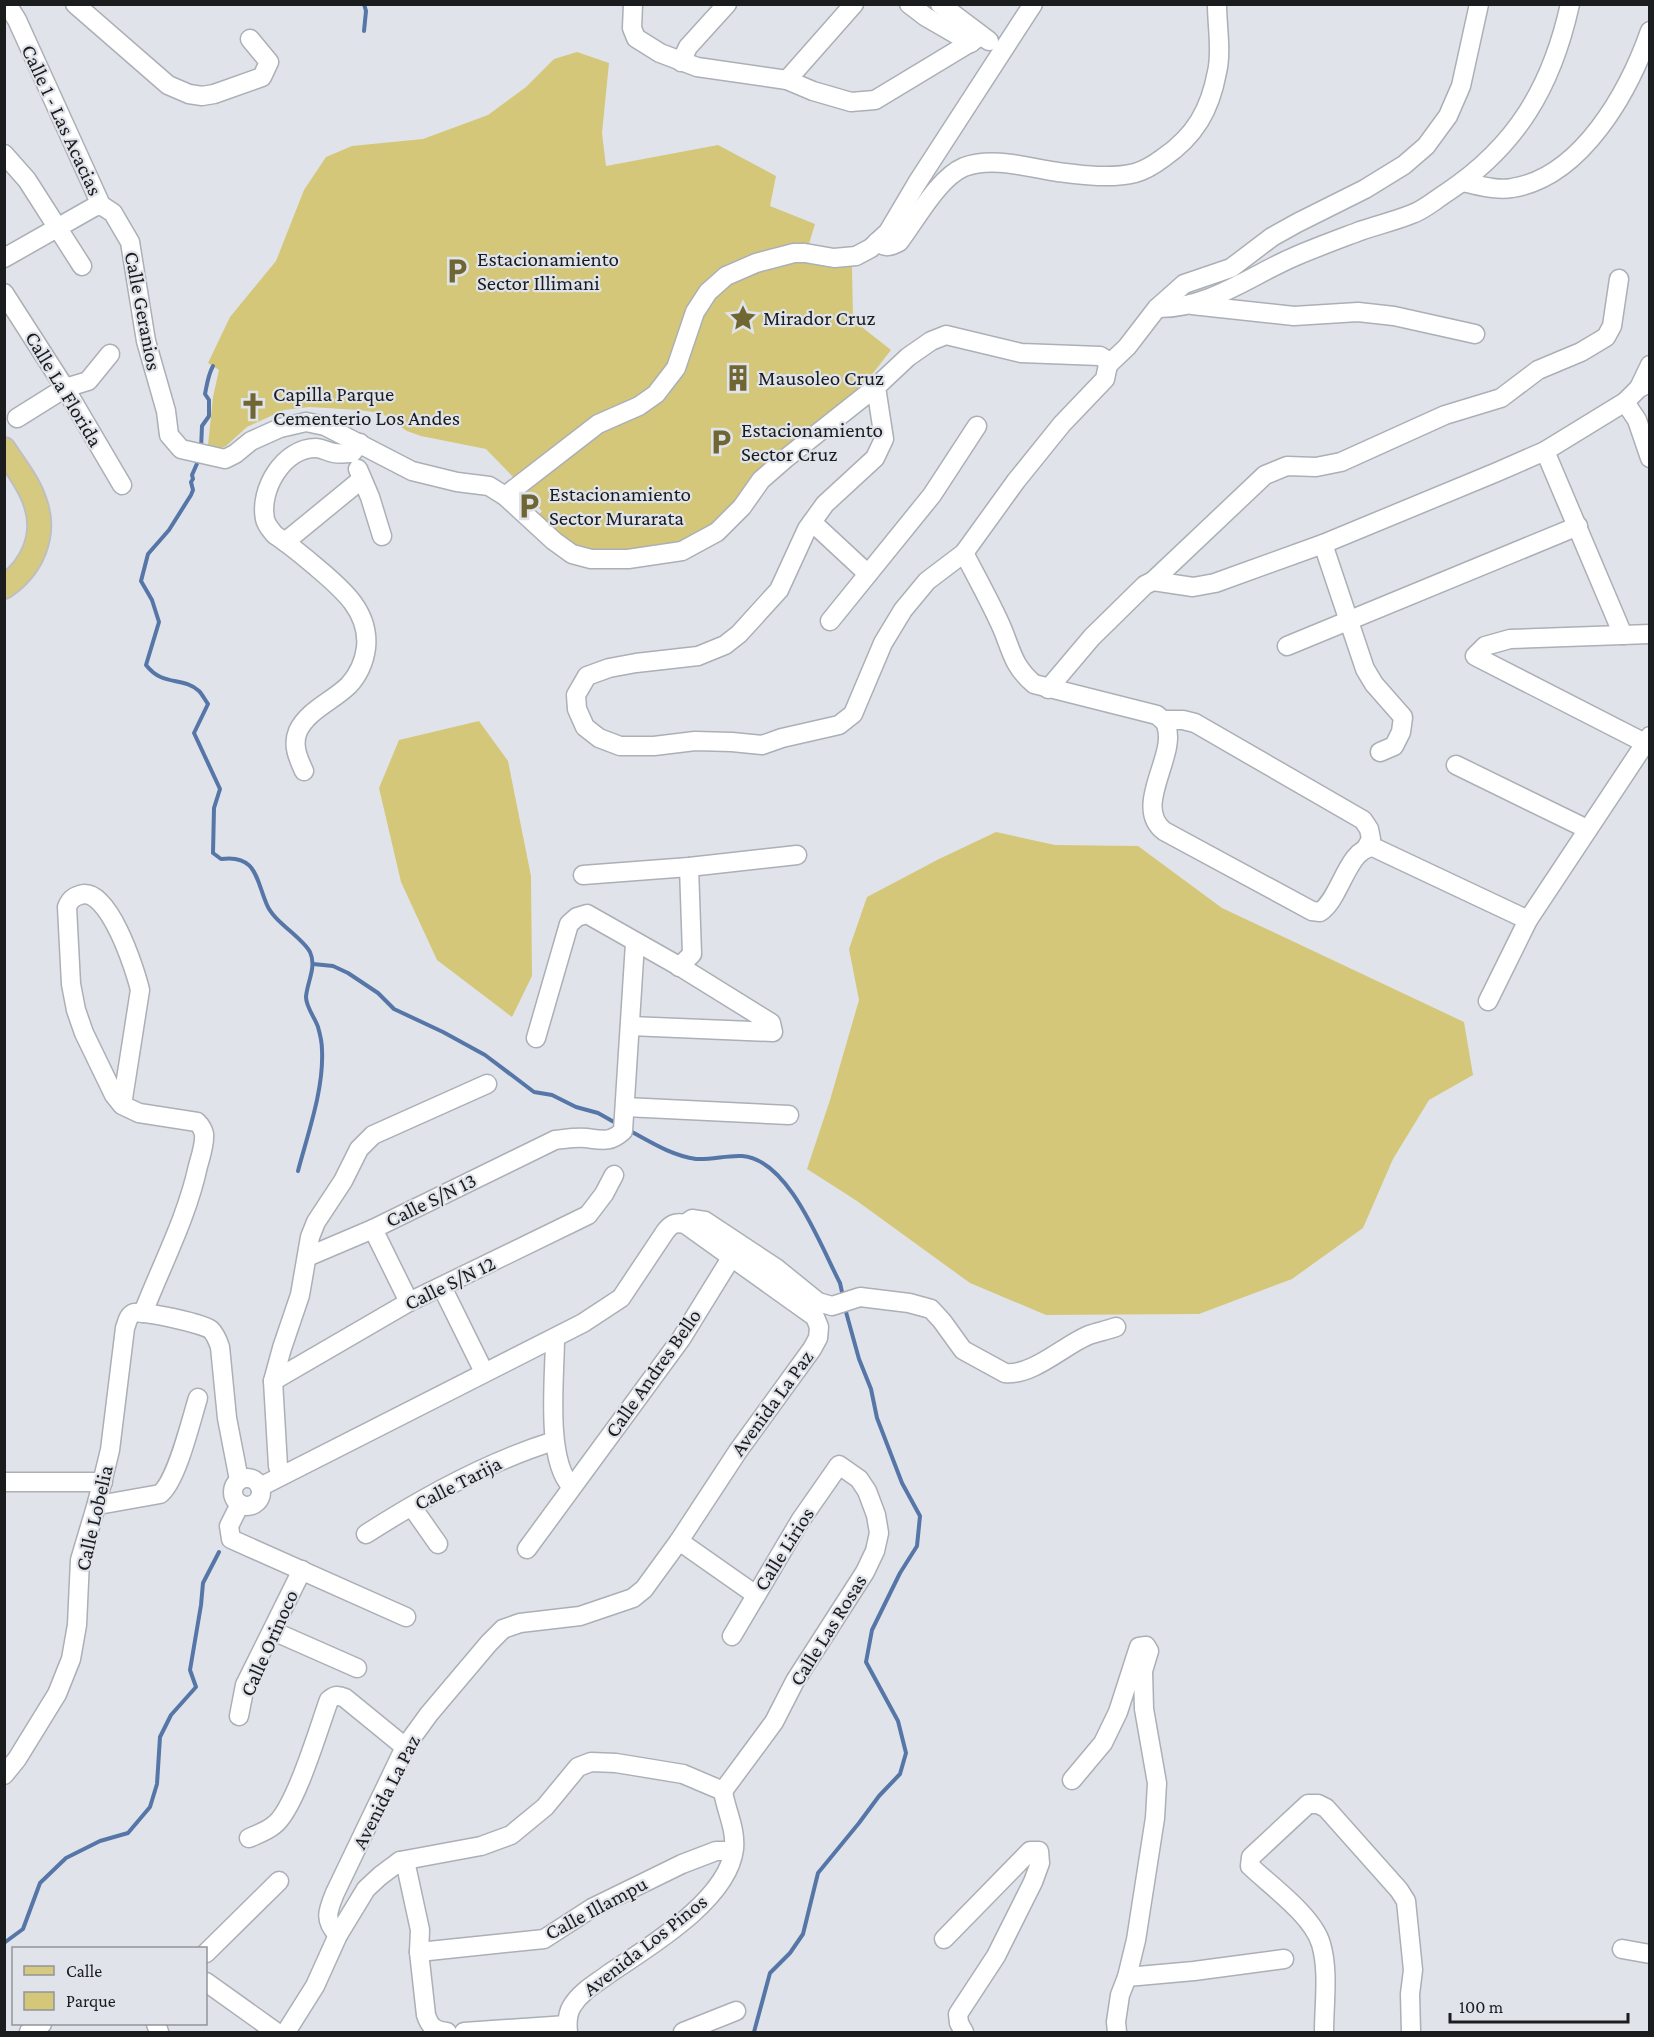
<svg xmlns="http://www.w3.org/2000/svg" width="1654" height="2037" viewBox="0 0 1654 2037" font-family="'Crimson Pro',serif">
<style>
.green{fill:#d4c779}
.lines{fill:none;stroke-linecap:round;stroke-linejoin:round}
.stream{stroke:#5676a8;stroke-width:4}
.minor-casing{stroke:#abafb6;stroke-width:21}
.major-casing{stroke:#bfbfc0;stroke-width:26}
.minor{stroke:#fff;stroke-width:18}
.major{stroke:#d5ca80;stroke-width:22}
.labels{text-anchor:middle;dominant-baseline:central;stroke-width:4.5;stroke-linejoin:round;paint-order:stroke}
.street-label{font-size:21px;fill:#1a1c1e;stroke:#e0e4ea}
.poi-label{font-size:21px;fill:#1a1c1e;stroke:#e0e4ea;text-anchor:start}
</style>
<rect width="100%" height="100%" fill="#e0e4ea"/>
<g class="green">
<path d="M577,52L609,63L602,133L606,166L718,145L776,176L770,206L815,224L809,244C784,250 756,252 732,262C694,279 687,328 669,361C662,374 652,384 643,394L514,478L486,449L421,436L407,431L381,413L358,410L310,407L284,410L247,427L226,446L217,450L208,445L213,397L219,370L208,363L230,317L276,261L304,190L326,157L352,146L423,139L488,115L526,87L554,59Z"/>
<polygon points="801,258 852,267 853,320 891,350 860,390 763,466 729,514 678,546 611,555 576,551 535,519 542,511 522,492 554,470 593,436 668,396 681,371 696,327 712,299 732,280"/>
<polygon points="479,721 508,761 531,876 532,976 512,1017 437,960 401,882 379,788 399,740"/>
<polygon points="996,832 1055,845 1138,846 1222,908 1464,1022 1473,1075 1429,1100 1393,1159 1363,1228 1292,1279 1199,1314 1046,1315 970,1283 857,1201 807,1169 830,1100 859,1000 849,949 867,897 939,859"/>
</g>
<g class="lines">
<g class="stream">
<polyline points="364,31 366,11 364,4"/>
<path d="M201,449L202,426L209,416V400L205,394C207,384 208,375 213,366"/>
<path d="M199,459L192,475L193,479L191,482L193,490L191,495L169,530L148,554L141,581L152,600L159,622L146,665C163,687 182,676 199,691C202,694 205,700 208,704L194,733L220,789L214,808L213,853L221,859C257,854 256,880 267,905C274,922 302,937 310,952C317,967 307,982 306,997C306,1007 315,1018 318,1027C320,1034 322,1043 322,1050C324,1089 308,1133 298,1171"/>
<polyline points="313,964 333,966 348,973 378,993 394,1009 443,1032 485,1055 534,1092 552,1095 576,1107 598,1113 614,1122"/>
<path d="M632,1132C652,1143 673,1156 696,1159C712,1160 727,1155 742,1156C789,1159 821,1247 840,1283L842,1292"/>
<polyline points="4,1943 23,1929 40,1883 66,1858 100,1841 128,1833 150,1807 157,1784 160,1737 171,1715 196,1687 190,1670 201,1605 203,1583 219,1552"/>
<polyline points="754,2032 770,1973 790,1953 803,1934 818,1873 859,1823 879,1796 900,1774 906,1753 898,1721 866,1662 872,1630 900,1573 917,1546 920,1516 902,1483 877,1418 871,1389 859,1359 846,1312"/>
</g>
<defs>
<g id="minor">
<polyline points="7,4 17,20 101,205"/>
<polyline points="75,4 168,85 189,94 202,96 214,94 262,77 269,62 250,39"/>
<polyline points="633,4 632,28 636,38 660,53 697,67 787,80 813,91 851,102 875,100 981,36"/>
<polyline points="909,4 926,17 971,43"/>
<polyline points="940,4 989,41"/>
<polyline points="681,62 688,47 727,4"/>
<polyline points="787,80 854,4"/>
<polyline points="4,154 27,180 82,266"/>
<path d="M1462,182C1478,185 1496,191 1512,188C1582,177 1629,91 1650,31"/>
<path d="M877,242C886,248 890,247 899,242C916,220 938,178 964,167C993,156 1029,168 1058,172C1082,175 1111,179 1135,173C1146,170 1155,164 1163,158C1195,136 1210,110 1217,72C1222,51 1217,27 1217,4"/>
<polyline points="4,258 94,207 101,205 113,213 130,242 146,341 166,411 169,435 181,449 225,459 235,454 251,441 280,428 306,422 325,426 412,471 457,482 489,486 505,496 554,541 572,554 591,559 628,559 682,551 717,532 742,507 761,480 785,459 876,387 908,357 931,341 946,335 1021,353 1100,356 1105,359 1108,365 1105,379 1062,424 1016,481 964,553 927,581 903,610 883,643 853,714 839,725 782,738 762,745 732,742 695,741 654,746 620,746 599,738 585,727 577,709 576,695 587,676 609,668 636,663 698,656 725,645 739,634 779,590 807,529 825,504 875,458 884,439 876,387"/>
<polyline points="4,293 65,388 122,485"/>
<polyline points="1192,305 1294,316 1358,312 1394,316 1475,334"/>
<path d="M1157,308C1209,309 1251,275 1296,256C1317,247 1339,239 1360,231C1377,225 1395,221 1412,214C1424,210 1435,200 1446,193C1517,146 1552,86 1570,4"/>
<polyline points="1108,365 1127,347 1157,308 1184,284 1231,268 1272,237 1297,223 1365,189 1404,165 1426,146 1448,116 1461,86 1479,4"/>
<polyline points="1639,388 1650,365"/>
<polyline points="1625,402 1637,420 1650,458"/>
<polyline points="17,418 65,388 88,381 110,354"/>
<polyline points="1545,451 1623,635"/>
<polyline points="358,469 370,497 382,536"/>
<polyline points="505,496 598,424 639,406 656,394 676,368 695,312 708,292 726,276 756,263 794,253 805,253 834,258 856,256 871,248 888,232 917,183 1033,4"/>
<polyline points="812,522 868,574"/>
<polyline points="285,542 362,479"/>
<polyline points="1323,544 1365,669 1374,684 1403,717 1401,732 1394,746 1380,752"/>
<path d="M964,553C977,578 991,603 1002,628C1012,652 1013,666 1034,684L1157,715C1160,718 1165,721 1166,725C1178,755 1132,806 1164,831L1312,911L1320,912C1341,898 1347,849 1373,847L1528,920"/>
<polyline points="1153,581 1265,475 1287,466 1316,467 1341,462 1445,415 1501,398 1538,370 1581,352 1606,337 1612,326 1619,279"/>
<polyline points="830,621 932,495 977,426"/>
<polyline points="1287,646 1578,526"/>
<polyline points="1048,689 1092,637 1145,585 1153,581 1193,587 1215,583 1323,544 1497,472 1545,451 1625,402 1639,388 1650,383"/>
<polyline points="1163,720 1183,720 1195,723 1363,820 1369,829 1371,839 1366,848"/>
<polyline points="1645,743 1475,656 1485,646 1510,639 1650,634"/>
<polyline points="1456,765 1587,829"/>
<path d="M304,771C298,758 292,745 298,731C308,710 333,701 349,685C359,674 364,663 366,648C370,611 341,588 315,566C302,555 289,544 275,535C271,530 266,525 265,519C259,490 283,448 316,448C321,448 328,452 334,453C340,454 346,453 352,453L360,443"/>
<polyline points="583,875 689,867 797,855"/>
<polyline points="679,967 692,954 689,867"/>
<polyline points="1488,1001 1528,920 1650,736"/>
<polyline points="536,1038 569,924 577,917 587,914 684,969 771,1023 773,1032 630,1026"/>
<path d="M122,1105L140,990C135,969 108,885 80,895C73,897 70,900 67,907L71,984L76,1010L84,1033L114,1095L122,1105L139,1113L197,1122C201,1126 203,1129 204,1134C205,1144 201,1155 198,1166C187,1217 162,1264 143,1313"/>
<polyline points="625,1107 789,1115"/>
<path d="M685,1224L692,1219L705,1221L776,1268L818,1302L832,1306L860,1297L909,1303L931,1309L942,1321L963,1350L1005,1373C1033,1376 1064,1345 1089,1335C1098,1332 1108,1330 1116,1327"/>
<polyline points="373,1229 409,1302"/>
<path d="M307,1257L373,1229L555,1140C565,1139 576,1137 586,1138C602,1140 610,1143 623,1131L635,943"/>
<polyline points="442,1287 484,1372"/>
<path d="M555,1338C555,1375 545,1459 571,1486"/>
<polyline points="273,1381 409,1302 588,1215 604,1194 614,1175"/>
<polyline points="281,1476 278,1466 273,1381 282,1348 300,1295 310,1237 316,1222 343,1181 359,1149 373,1135 487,1084"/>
<circle cx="247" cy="1492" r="14"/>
<polyline points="4,1482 103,1482"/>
<path d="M260,1487L583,1323L621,1298L665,1232C671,1224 675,1222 685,1224L815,1317L819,1327L818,1338L812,1349L738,1451L679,1541L644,1589L633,1598L580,1616L520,1623L503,1629L489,1643L429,1714L405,1747L335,1893C328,1910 323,1920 338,1935"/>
<path d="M97,1503L104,1504L160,1494C177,1481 191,1420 198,1398"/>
<polyline points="240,1504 229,1526 231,1539 406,1617"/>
<polyline points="412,1507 438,1544"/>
<path d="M366,1534C425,1496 487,1462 554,1441"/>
<polyline points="679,1541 756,1595"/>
<polyline points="527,1549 681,1339 731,1258"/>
<polyline points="273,1631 357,1668"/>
<polyline points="239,1716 245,1685 302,1570"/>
<path d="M4,1775L17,1759L57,1694L71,1659L77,1625L80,1560L97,1503L110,1450L125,1328C127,1323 128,1315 134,1313C142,1310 205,1324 211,1330C216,1335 218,1341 220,1347L227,1418L239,1480"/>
<polyline points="1072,1780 1103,1743 1118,1712 1137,1653 1139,1647 1146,1646 1149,1651 1143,1671 1144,1709 1157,1783 1155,1818 1136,1940 1127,1977 1120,1995 1116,2022 1117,2032"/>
<polyline points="723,1791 774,1722 795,1681 865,1572 875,1551 879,1533 876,1515 867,1491 859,1479 839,1465 800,1521 732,1636"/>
<path d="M249,1838C258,1834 267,1831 274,1825C295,1810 319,1727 329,1700C335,1695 338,1695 345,1698L405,1747"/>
<path d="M400,1861L407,1870L420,1930L419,1952L426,2015C430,2027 435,2031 447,2032"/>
<polyline points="944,1939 1030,1851 1039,1851 1040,1863 1033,1882 996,1956 958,2014 959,2023 964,2032"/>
<polyline points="1622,1949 1650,1954"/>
<polyline points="419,1952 544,1939 592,1908 682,1864 716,1851 733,1851"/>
<polyline points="206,1953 279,1881"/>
<polyline points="1127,1977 1194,1971 1284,1959"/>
<polyline points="206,1982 276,2032"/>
<polyline points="156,2024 159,2032"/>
<polyline points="29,2032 42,2024"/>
<path d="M286,2032L315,1986L338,1935L366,1889L380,1876L400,1861L481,1846L511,1835L545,1807L578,1767L591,1762L616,1763L683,1774L723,1791C726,1811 736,1828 734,1849C728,1900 650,1946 610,1973C597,1983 581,1991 572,2006C567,2014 567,2023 568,2032"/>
<polyline points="464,2032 567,2025"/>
<polyline points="683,2032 736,2011"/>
<path d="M1324,2032C1324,2004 1329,1971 1321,1944C1313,1916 1271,1886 1250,1866L1251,1857L1308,1804H1318L1326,1808L1399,1890L1406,1901L1413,1970L1410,1994L1411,2032"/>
</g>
<path id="major" d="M4,449C15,466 29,483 35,502C47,535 32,568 4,587"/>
</defs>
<use href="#minor" class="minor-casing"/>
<use href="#major" class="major-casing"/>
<use href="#minor" class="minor"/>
<use href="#major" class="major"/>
</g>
<defs>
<symbol id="parking-bare" viewBox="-9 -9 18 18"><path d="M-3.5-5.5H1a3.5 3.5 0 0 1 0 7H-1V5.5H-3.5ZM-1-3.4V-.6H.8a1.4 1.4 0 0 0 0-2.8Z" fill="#6f6633" stroke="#e0e4ea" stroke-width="2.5" paint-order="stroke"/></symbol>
<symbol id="sight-bare" viewBox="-9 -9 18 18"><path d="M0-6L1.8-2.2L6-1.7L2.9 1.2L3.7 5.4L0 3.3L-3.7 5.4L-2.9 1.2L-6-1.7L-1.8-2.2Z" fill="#6f6633" stroke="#e0e4ea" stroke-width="2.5" paint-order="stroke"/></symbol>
<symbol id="building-bare" viewBox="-9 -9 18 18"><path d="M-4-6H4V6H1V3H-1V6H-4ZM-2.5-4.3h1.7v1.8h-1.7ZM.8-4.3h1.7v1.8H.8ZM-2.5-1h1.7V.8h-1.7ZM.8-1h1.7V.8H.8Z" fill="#6f6633" stroke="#e0e4ea" stroke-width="2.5" paint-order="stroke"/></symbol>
<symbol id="church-bare" viewBox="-9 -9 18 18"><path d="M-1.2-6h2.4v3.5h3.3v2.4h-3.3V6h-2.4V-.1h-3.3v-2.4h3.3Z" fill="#6f6633" stroke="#e0e4ea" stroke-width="2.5" paint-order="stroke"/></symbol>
</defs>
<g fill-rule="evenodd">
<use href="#parking-bare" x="438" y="252" width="38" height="38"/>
<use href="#sight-bare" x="724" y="299" width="38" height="38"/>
<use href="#building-bare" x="719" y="359" width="38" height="38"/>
<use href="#church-bare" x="234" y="387" width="38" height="38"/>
<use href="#parking-bare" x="702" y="423" width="38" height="38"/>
<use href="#parking-bare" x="510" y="487" width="38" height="38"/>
</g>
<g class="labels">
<g class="street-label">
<text transform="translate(62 120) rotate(65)">Calle 1 - Las Acacias</text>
<text transform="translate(143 311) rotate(79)">Calle Geranios</text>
<text transform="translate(64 389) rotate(59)">Calle La Florida</text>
<text transform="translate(431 1200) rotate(-26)">Calle S/N 13</text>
<text transform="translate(450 1283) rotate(-26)">Calle S/N 12</text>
<text transform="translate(653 1373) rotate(-55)">Calle Andres Bello</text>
<text transform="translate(772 1403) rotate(-54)">Avenida La Paz</text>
<text transform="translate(458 1483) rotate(-27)">Calle Tarija</text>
<text transform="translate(94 1518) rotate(-77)">Calle Lobelia</text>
<text transform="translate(784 1549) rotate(-58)">Calle Lirios</text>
<text transform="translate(828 1630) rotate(-58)">Calle Las Rosas</text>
<text transform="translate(269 1643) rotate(-66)">Calle Orinoco</text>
<text transform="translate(386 1792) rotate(-63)">Avenida La Paz</text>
<text transform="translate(596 1908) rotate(-28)">Calle Illampu</text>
<text transform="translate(645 1945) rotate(-38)">Avenida Los Pinos</text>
</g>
<g class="poi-label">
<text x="477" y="259">Estacionamiento<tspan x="477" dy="24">Sector Illimani</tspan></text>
<text x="763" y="318">Mirador Cruz</text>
<text x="758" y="378">Mausoleo Cruz</text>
<text x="273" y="394">Capilla Parque<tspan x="273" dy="24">Cementerio Los Andes</tspan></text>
<text x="741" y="430">Estacionamiento<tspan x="741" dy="24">Sector Cruz</tspan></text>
<text x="549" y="494">Estacionamiento<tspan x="549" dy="24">Sector Murarata</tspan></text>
</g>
</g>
<rect width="1654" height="2037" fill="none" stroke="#1a1c1e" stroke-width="12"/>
<rect x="12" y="1947" width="195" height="78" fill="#e0e4ea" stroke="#919498" stroke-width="1.5"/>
<rect x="24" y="1966" width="30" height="9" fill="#d5ca80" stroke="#919498" stroke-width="1.5"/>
<text x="66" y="1977" font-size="18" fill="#1a1c1e">Calle</text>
<rect x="24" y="1992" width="30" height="18" fill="#d4c779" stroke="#919498" stroke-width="1.5"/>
<text x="66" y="2007" font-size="18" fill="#1a1c1e">Parque</text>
<path d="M1450 2013v9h178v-9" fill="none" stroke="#1a1c1e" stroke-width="3"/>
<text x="1459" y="2013" font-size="18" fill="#1a1c1e" stroke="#e0e4ea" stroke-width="4.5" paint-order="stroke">100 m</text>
</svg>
